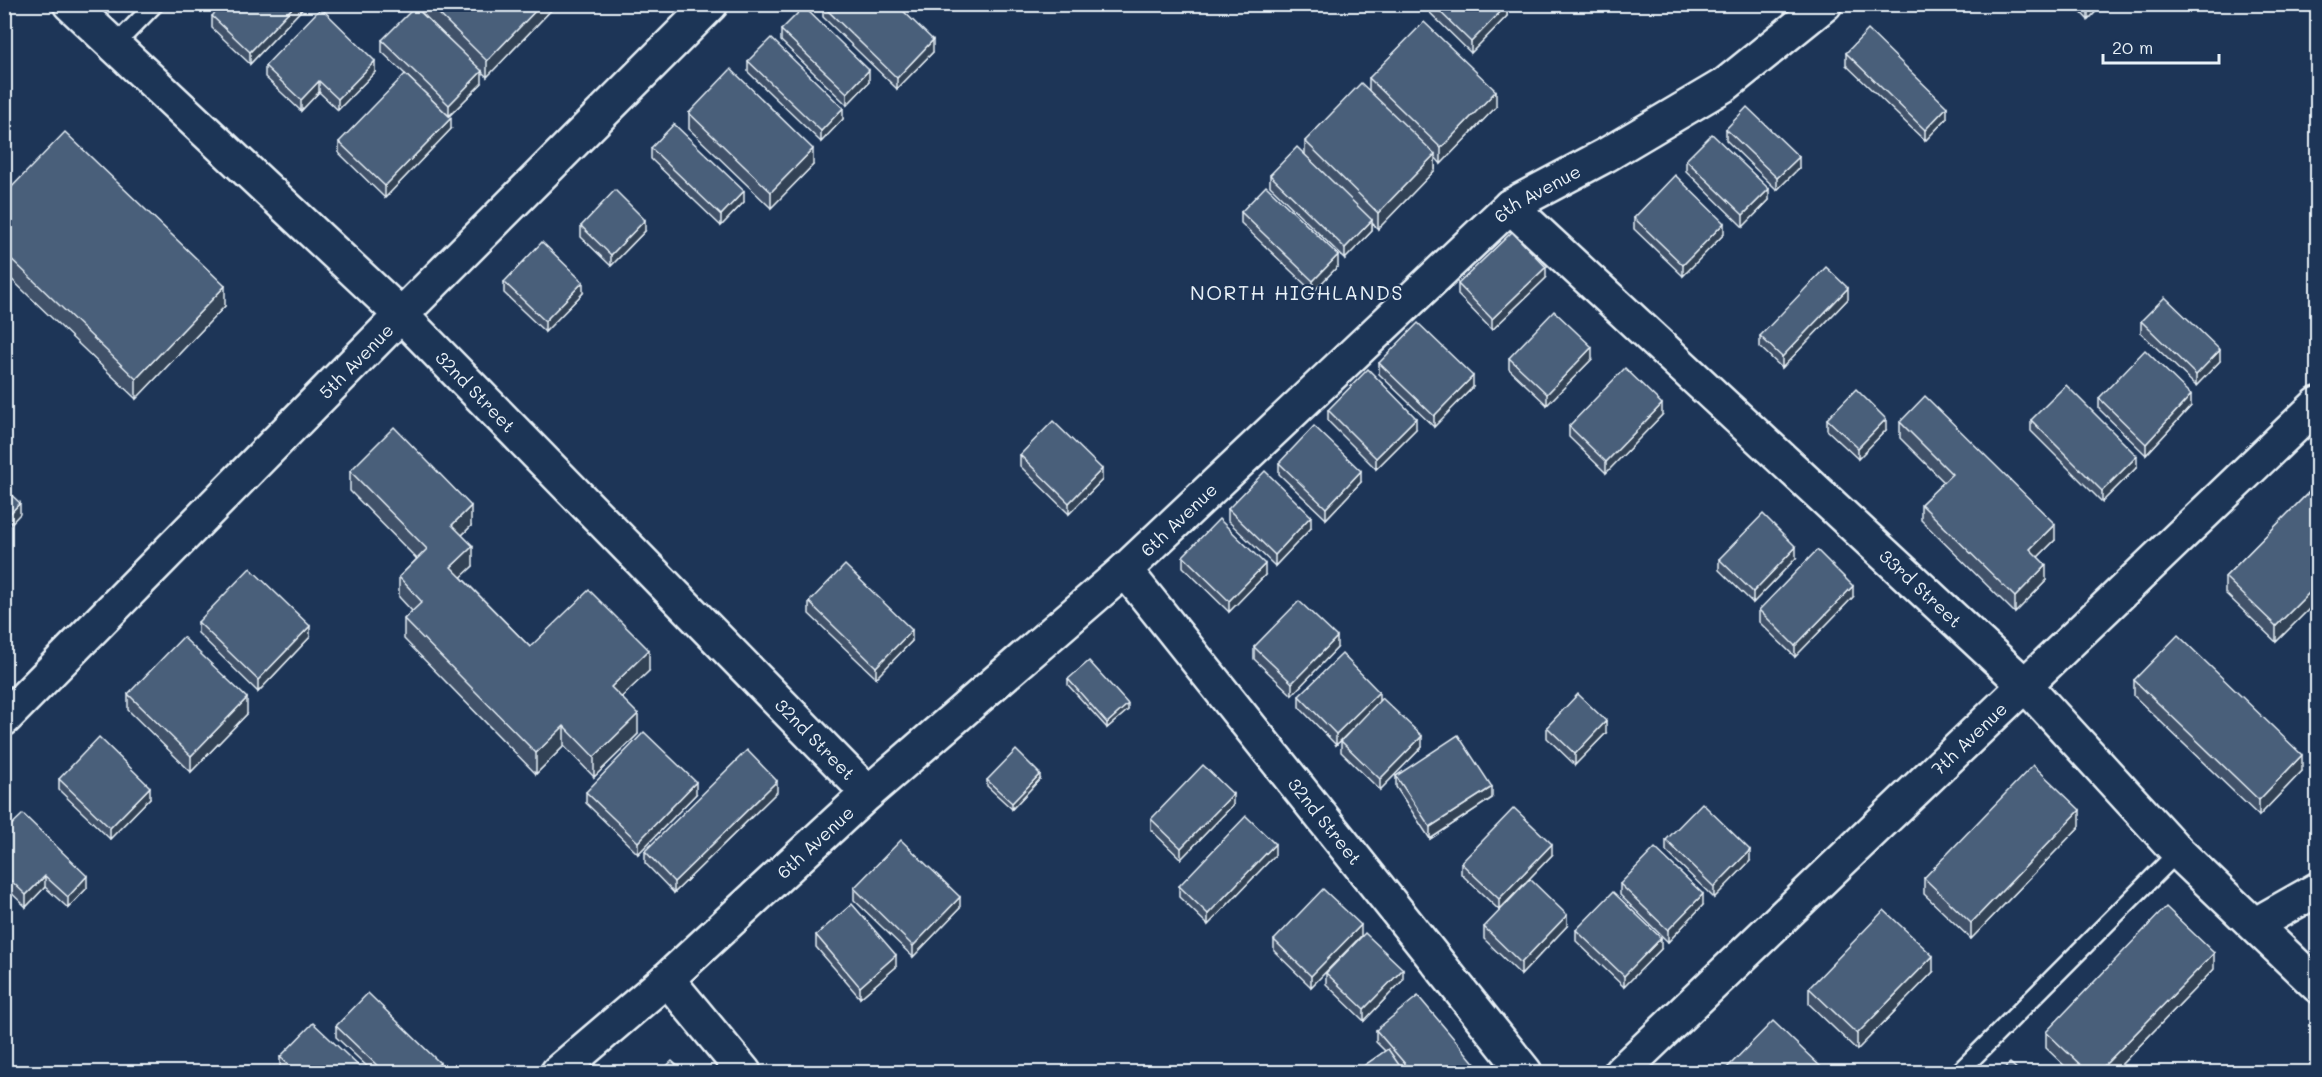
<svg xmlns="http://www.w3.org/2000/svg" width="2322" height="1077" viewBox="0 0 2322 1077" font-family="Mali,sans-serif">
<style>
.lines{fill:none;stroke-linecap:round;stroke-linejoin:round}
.service-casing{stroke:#e8f1f8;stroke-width:21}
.minor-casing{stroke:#e8f1f8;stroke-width:38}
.service{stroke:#1d3557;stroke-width:16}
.minor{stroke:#1d3557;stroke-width:33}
.wall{fill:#3f5169;stroke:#e8f1f8;stroke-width:1.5}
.shaded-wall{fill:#334255;stroke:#e8f1f8;stroke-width:1.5}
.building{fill:#495e7a;stroke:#e8f1f8;stroke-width:1.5}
.labels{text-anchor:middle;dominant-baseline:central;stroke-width:4.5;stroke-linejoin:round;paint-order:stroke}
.street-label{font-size:18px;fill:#e8f1f8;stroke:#1d3557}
.neighbourhood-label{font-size:20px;letter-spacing:1.5px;fill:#e8f1f8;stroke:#1d3557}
</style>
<rect width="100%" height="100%" fill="#1d3557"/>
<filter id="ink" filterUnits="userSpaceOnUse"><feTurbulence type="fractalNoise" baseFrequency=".0167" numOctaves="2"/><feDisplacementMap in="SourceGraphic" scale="12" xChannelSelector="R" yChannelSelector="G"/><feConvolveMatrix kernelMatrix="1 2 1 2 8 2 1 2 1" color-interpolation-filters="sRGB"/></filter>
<g filter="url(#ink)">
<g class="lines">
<defs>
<g id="service">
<polyline points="114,46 155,4"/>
<polyline points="1959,1072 2178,852"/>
</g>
<g id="minor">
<path id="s1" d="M70,4L401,315L868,793"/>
<path id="s2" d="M1510,206L2026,686L2178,852L2318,986"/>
<path id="s3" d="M1125,570L1525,1072"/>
<path id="s4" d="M4,719L401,315L711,4"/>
<polyline points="2256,924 2318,889"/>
<polyline points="667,979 744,1072"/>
<path id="s5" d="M558,1072L667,979L868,793L1125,570L1510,206L1606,155L1726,84L1825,4"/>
<path id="s6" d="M1621,1072L2318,404"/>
</g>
</defs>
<use href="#service" class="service-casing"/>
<use href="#minor" class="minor-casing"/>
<use href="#service" class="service"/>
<use href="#minor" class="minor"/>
</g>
<g class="wall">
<polygon points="307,4 250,64 212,28 212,16"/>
<polygon points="420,4 557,4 487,77 420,11"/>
<polygon points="1421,4 1507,4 1507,16 1471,53"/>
<polygon points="2073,4 2103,4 2088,20"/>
<polygon points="823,6 933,52 897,89 823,17"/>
<polygon points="781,30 869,82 847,105 781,41"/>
<polygon points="382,40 482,83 449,116 382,52"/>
<polygon points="1846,53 1947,118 1925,141 1846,65"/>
<polygon points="748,61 843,119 821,142 748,72"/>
<polygon points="265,66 375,72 338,110 319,92 301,111 265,77"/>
<polygon points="1369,78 1496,107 1441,164 1435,157 1435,170 1378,229 1372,223 1372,231 1345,259 1270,186 1270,175 1305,154 1305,141 1369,91"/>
<polygon points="689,113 813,165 771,208 689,129"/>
<polygon points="451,129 385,198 339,153 339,142"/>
<polygon points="1726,129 1799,168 1777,190 1726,140"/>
<polygon points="651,148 744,202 721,226 651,159"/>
<polygon points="1686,160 1769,200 1743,227 1686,171"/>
<polygon points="4,195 225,306 136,399 4,272"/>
<polygon points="1241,212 1338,266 1313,292 1241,223"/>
<polygon points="1634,218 1724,234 1683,276 1634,229"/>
<polygon points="581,226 645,231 611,266 581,237"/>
<polygon points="1546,278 1492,330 1458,295 1458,284"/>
<polygon points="504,282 583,293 545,332 504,293"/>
<polygon points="1848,299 1782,368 1760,347 1760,336"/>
<polygon points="2141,321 2220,361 2196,386 2141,333"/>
<polygon points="1509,358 1592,359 1547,405 1509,369"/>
<polygon points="1379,363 1473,387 1434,427 1379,374"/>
<polygon points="2099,398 2191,406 2146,455 2099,409"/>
<polygon points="1328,410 1416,429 1376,469 1328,421"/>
<polygon points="1662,415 1606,473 1569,437 1569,426"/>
<polygon points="1827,419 1886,430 1858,459 1827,430"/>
<polygon points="2031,420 2137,467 2102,502 2031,431"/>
<polygon points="1900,422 2055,540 2038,557 2046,581 2015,613 1921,520 1921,504 1944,482 1900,438"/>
<polygon points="1020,455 1102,480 1069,514 1020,466"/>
<polygon points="1279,463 1361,482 1326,519 1279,474"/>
<polygon points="350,471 471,526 462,535 473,566 461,577 530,647 649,671 621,697 638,734 594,777 564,746 536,774 404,639 404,619 412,611 399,597 399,577 417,559 350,491"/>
<polygon points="2318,483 2318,600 2276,642 2225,593 2225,577"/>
<polygon points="1228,509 1311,528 1275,566 1228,521"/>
<polygon points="1183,556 1265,575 1229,612 1183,567"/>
<polygon points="1796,558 1753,603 1719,570 1719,559"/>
<polygon points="1853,597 1795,657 1759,622 1759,610"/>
<polygon points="809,602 912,641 876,678 809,614"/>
<polygon points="198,622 310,637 258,692 198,633"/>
<polygon points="1254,647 1337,648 1292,695 1254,659"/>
<polygon points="1068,679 1128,710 1107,728 1068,685"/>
<polygon points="2134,680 2302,771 2259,816 2134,696"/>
<polygon points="128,694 247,714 191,772 128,710"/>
<polygon points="1299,696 1379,702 1422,747 1380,790 1341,752 1341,741 1360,722 1336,745 1299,707"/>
<polygon points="1547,727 1606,733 1575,765 1547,738"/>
<polygon points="1396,776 1492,798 1430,839 1396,787"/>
<polygon points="59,779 150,798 110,839 59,790"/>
<polygon points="1040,779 1012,809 987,786 987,780"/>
<polygon points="586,792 696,794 638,854 586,803"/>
<polygon points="777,792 674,893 645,863 645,851"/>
<polygon points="1233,805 1181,859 1151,830 1151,819"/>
<polygon points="2080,826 1971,939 1924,894 1924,878"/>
<polygon points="4,832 87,888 68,908 45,887 26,907 4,886"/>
<polygon points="1666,840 1750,861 1714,898 1666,851"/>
<polygon points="1275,855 1208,925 1179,897 1179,886"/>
<polygon points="1552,855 1499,910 1461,874 1461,863"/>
<polygon points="1620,884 1703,905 1668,942 1620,895"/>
<polygon points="854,888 960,908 913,957 854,900"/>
<polygon points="1567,926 1521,975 1484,939 1484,927"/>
<polygon points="1576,930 1661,949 1624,987 1576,941"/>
<polygon points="816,935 896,967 860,998 816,947"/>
<polygon points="1361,936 1311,987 1274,951 1274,940"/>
<polygon points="2214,969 2114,1072 2071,1072 2046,1048 2046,1032"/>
<polygon points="1933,972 1857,1050 1809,1004 1809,988"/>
<polygon points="1326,973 1403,980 1364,1021 1326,984"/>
<polygon points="336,1026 440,1072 373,1072 336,1037"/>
<polygon points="1376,1030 1482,1072 1355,1072 1385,1051 1376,1042"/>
<polygon points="280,1057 365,1072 285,1072 280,1068"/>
</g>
<g class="shaded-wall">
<polygon points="296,4 307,4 250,64 250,52"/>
<polygon points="542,4 557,4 487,77 487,61"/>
<polygon points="2088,4 2103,4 2088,20"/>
<polygon points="1507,5 1507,16 1471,53 1471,42"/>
<polygon points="933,40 933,52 897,89 897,78"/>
<polygon points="375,61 375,72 338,110 338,99"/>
<polygon points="869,70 869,82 847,105 847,93"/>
<polygon points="482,71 482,83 449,116 449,105"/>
<polygon points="319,81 319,92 301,111 301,100"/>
<polygon points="1496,91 1496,107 1441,164 1441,148"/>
<polygon points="1947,107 1947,118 1925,141 1925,130"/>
<polygon points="843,108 843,119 821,142 821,131"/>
<polygon points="451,118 451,129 385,198 385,186"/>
<polygon points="813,149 813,165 771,208 771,192"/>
<polygon points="1435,154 1435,170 1378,229 1378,213"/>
<polygon points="1799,157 1799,168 1777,190 1777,178"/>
<polygon points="1769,189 1769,200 1743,227 1743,215"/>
<polygon points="744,191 744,202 721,226 721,215"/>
<polygon points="645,220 645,231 611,266 611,255"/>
<polygon points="1372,220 1372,231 1345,259 1345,248"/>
<polygon points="1724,223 1724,234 1683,276 1683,265"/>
<polygon points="1338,255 1338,266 1313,292 1313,281"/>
<polygon points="1546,267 1546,278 1492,330 1492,319"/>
<polygon points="583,282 583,293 545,332 545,321"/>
<polygon points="225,286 225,306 136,399 136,379"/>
<polygon points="1848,288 1848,299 1782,368 1782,357"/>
<polygon points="1592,347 1592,359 1547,405 1547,394"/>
<polygon points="2220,350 2220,361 2196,386 2196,375"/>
<polygon points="1473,376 1473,387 1434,427 1434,416"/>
<polygon points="2191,395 2191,406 2146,455 2146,444"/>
<polygon points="1662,404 1662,415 1606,473 1606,462"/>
<polygon points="1416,418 1416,429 1376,469 1376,458"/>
<polygon points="1886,419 1886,430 1858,459 1858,448"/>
<polygon points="2137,456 2137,467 2102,502 2102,491"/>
<polygon points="1102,469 1102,480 1069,514 1069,503"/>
<polygon points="1361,471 1361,482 1326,519 1326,508"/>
<polygon points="20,503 20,514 4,531 4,520"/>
<polygon points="471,506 471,526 452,545 452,525"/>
<polygon points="1311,516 1311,528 1275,566 1275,555"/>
<polygon points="2055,524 2055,540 2030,565 2030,549"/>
<polygon points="473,546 473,566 451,587 451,567"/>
<polygon points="1796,547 1796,558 1753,603 1753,592"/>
<polygon points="1265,564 1265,575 1229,612 1229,601"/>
<polygon points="2046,565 2046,581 2015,613 2015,597"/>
<polygon points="2318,584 2318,600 2276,642 2276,626"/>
<polygon points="1853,586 1853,597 1795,657 1795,646"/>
<polygon points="310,626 310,637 258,692 258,680"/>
<polygon points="912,630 912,641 876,678 876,667"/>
<polygon points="1337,637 1337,648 1292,695 1292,683"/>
<polygon points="649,650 649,671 611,707 611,687"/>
<polygon points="1379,692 1379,703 1336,745 1336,734"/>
<polygon points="247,698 247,714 191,772 191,756"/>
<polygon points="1128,704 1128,710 1107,728 1107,723"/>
<polygon points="638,714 638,734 594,777 594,757"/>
<polygon points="1606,721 1606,733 1575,765 1575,754"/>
<polygon points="564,726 564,746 536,774 536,753"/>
<polygon points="1422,736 1422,747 1380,790 1380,779"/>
<polygon points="2302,755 2302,771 2259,816 2259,800"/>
<polygon points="1040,774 1040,779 1012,809 1012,803"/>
<polygon points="777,781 777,792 674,893 674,882"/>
<polygon points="696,782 696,794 638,854 638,842"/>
<polygon points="150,787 150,798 110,839 110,828"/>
<polygon points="1492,787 1492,798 1430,839 1430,827"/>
<polygon points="1233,794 1233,805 1181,859 1181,848"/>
<polygon points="2080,810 2080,826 1971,939 1971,923"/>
<polygon points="1275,844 1275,855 1208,925 1208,914"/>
<polygon points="1552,844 1552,855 1499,910 1499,899"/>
<polygon points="1750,850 1750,861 1714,898 1714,887"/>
<polygon points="45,876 45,887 26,907 26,895"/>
<polygon points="87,876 87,888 68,908 68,897"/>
<polygon points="1703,894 1703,905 1668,942 1668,930"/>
<polygon points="960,897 960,908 913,957 913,946"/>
<polygon points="1567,915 1567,926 1521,975 1521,963"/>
<polygon points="1361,925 1361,936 1311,987 1311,976"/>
<polygon points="1661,938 1661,949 1624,987 1624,976"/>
<polygon points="2214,953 2214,969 2114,1072 2098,1072"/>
<polygon points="896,955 896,967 860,998 860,987"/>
<polygon points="1933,956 1933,972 1857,1050 1857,1034"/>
<polygon points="1403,969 1403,980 1364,1021 1364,1009"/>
<polygon points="440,1063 440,1072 430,1072"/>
</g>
<g class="building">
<polygon points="224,4 296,4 250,52 212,16"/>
<polygon points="429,4 542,4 487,61"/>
<polygon points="824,4 896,4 933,40 897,78 823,6"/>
<polygon points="1432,4 1507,4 1507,5 1471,42"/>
<polygon points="415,7 482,71 449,105 382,40"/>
<polygon points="804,7 869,70 847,93 781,30"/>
<polygon points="321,8 375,61 338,99 319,81 301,100 265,66"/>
<polygon points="1424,22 1496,91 1441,148 1369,78"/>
<polygon points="1868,30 1947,107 1925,130 1846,53"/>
<polygon points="771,38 843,108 821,131 748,61"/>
<polygon points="731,69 813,149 771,192 689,113"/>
<polygon points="405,74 451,118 385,186 339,142"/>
<polygon points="1361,83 1435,154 1378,213 1305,141"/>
<polygon points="1747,107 1799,157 1777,178 1726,129"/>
<polygon points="674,124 744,191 721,215 651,148"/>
<polygon points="65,132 225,286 136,379 4,252 4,195"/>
<polygon points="1712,134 1769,189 1743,215 1686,160"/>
<polygon points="1297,147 1372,220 1345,248 1270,175"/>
<polygon points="1675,175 1724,223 1683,265 1634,218"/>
<polygon points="1266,186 1338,255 1313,281 1241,212"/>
<polygon points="615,190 645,220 611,255 581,226"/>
<polygon points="1512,232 1546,267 1492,319 1458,284"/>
<polygon points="542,242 583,282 545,321 504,282"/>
<polygon points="1826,267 1848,288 1782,357 1760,336"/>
<polygon points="2165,297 2220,350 2196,375 2141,321"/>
<polygon points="1554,311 1592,347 1547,394 1509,358"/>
<polygon points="1418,323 1473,376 1434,416 1379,363"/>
<polygon points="2145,350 2191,395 2146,444 2099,398"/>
<polygon points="1625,368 1662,404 1606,462 1569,426"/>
<polygon points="1368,369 1416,418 1376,458 1328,410"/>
<polygon points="2066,385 2137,456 2102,491 2031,420"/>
<polygon points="1856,389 1886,419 1858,448 1827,419"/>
<polygon points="1925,396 2055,524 2030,549 2046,565 2015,597 1921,504 1952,474 1900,422"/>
<polygon points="1053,421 1102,469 1069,503 1020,455"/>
<polygon points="1314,426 1361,471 1326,508 1279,463"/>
<polygon points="394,427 471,506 452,525 473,546 451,567 530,647 589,590 649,650 611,687 638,714 594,757 564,726 536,753 404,619 422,602 399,577 427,549 350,471"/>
<polygon points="1265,471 1311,516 1275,555 1228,509"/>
<polygon points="2318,483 2318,584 2276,626 2225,577"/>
<polygon points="4,488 20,503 4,520"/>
<polygon points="1763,514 1796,547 1753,592 1719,559"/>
<polygon points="1219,519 1265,564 1229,601 1183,556"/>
<polygon points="1817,550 1853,586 1795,646 1759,610"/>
<polygon points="845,565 912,630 876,667 809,602"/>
<polygon points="250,568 310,626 258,680 198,622"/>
<polygon points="1299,601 1337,637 1292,683 1254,647"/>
<polygon points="2178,635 2302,755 2259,800 2134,680"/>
<polygon points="183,637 247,698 191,756 128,694"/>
<polygon points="1342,654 1379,692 1336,734 1299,696"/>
<polygon points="1089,661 1128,704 1107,723 1068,679"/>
<polygon points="1578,694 1606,721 1575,754 1547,727"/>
<polygon points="1382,698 1422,736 1380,779 1341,741"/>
<polygon points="644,732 696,782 638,842 586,792"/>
<polygon points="1458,735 1492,787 1430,827 1396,776"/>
<polygon points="99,737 150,787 110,828 59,779"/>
<polygon points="747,750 777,781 674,882 645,851"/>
<polygon points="1016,750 1040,774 1012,803 987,780"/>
<polygon points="1203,765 1233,794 1181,848 1151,819"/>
<polygon points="2033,765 2080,810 1971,923 1924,878"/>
<polygon points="1702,803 1750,850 1714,887 1666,840"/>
<polygon points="1514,808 1552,844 1499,899 1461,863"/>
<polygon points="23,814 87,876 68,897 45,876 26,895 4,874 4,832"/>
<polygon points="1246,816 1275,844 1208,914 1179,886"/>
<polygon points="901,840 960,897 913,946 854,888"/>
<polygon points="1655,848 1703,894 1668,930 1620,884"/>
<polygon points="1530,879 1567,915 1521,963 1484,927"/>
<polygon points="1323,889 1361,925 1311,976 1274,940"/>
<polygon points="1613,892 1661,938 1624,976 1576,930"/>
<polygon points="852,904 896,955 860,987 816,935"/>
<polygon points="2166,907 2214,953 2098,1072 2088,1072 2046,1032"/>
<polygon points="1884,910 1933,956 1857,1034 1809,988"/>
<polygon points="1365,933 1403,969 1364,1009 1326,973"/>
<polygon points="368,993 440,1063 430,1072 384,1072 336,1026"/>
<polygon points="1418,996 1482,1072 1412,1072 1376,1030"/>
<polygon points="1773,1021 1821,1067 1816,1072 1723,1072"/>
<polygon points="313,1023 365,1072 297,1072 280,1057"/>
<polygon points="1388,1049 1404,1072 1355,1072"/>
<polygon points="672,1061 684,1072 660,1072"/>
<polygon points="2010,1063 2020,1072 2000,1072"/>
<polygon points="274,1067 279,1072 269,1072"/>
</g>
</g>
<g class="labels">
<g class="street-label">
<text stroke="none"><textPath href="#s5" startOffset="1317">6th Avenue</textPath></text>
<text stroke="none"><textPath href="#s4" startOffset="502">5th Avenue</textPath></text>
<text stroke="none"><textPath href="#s1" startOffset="561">32nd Street</textPath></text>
<text stroke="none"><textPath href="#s5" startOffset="831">6th Avenue</textPath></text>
<text stroke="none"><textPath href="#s2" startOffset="561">33rd Street</textPath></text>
<text stroke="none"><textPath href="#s1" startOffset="1047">32nd Street</textPath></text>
<text stroke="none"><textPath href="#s6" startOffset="482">7th Avenue</textPath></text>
<text stroke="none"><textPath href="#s3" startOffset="321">32nd Street</textPath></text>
<text stroke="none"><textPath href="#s5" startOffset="345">6th Avenue</textPath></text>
</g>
<g class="neighbourhood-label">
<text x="1297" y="292">NORTH HIGHLANDS</text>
</g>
</g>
<rect width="2322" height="1077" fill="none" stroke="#1d3557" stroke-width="24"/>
<rect x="12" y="12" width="2298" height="1053" fill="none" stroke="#e8f1f8" stroke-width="2" filter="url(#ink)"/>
<path d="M2103 54v9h116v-9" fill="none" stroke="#e8f1f8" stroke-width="3"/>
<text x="2112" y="54" font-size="18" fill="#e8f1f8" stroke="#1d3557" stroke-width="4.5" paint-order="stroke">20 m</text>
</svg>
